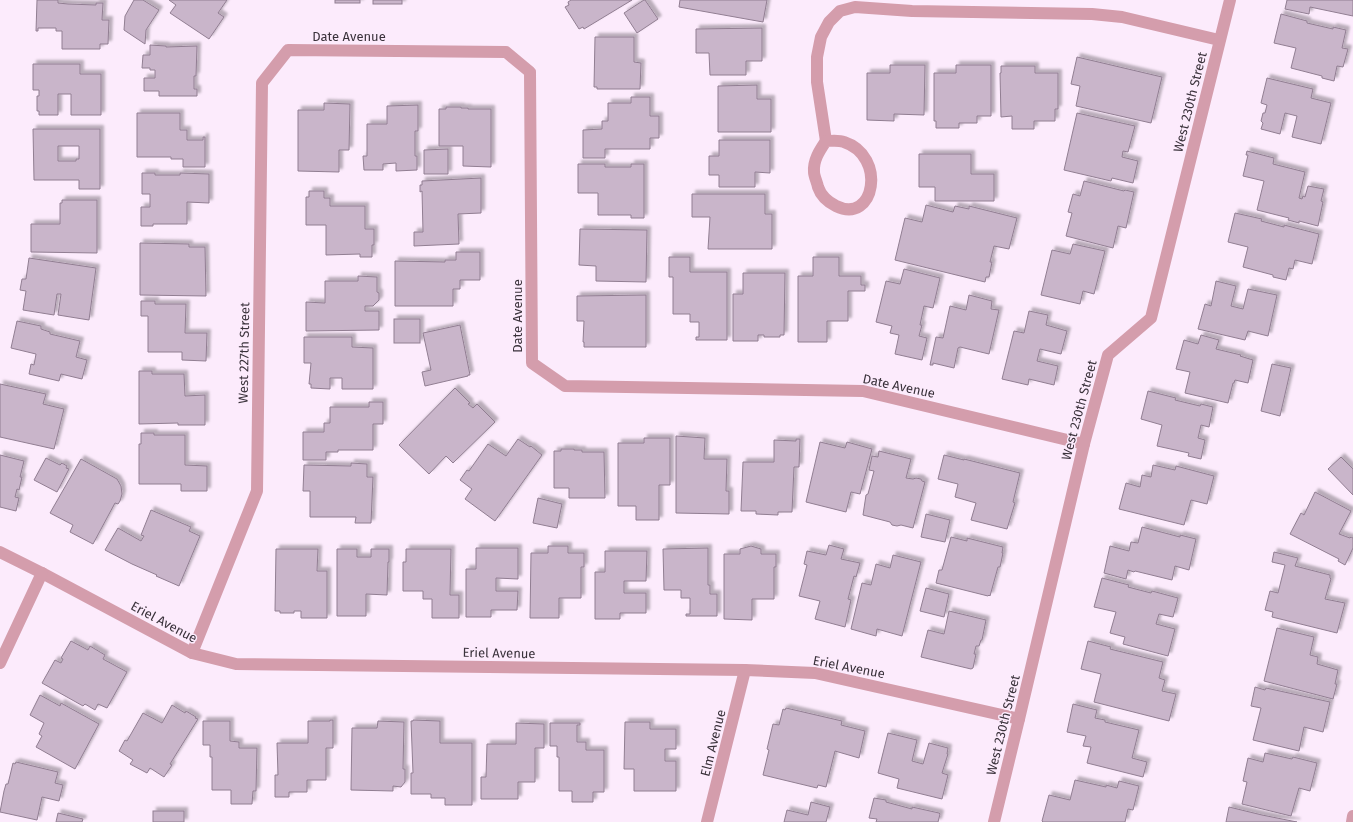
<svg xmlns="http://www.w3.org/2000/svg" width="1353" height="822" viewBox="0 0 1353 822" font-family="'Fira Sans',sans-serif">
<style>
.building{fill:#c9b5ca;stroke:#917e92;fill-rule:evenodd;filter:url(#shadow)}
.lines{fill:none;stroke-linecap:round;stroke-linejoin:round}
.minor{stroke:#d49dac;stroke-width:12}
.labels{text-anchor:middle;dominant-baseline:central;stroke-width:3;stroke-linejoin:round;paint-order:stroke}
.street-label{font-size:13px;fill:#39313a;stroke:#fcebfc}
</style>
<defs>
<filter id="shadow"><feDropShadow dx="3.5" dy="-3.5" stdDeviation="1" flood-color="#0004"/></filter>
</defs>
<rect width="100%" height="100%" fill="#fcebfc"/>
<g class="building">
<polygon points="37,0 58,0 58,3 68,4 96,5 96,3 103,3 102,20 109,20 108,44 100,44 100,49 62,49 62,31 56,31 56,28 38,28 38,31 36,31"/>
<polygon points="134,0 143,0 159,10 146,30 145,44 124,30 125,16"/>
<polygon points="169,0 227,0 218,13 224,17 209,39 170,13 176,5"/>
<rect x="335" y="0" width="25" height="3"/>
<rect x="373" y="0" width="29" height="4"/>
<polygon points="571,0 632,0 584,29 583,27 579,29 565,7 569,5 568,2"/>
<polygon points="644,0 645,0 658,19 637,33 624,13"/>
<polygon points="680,0 767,0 763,22 679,7"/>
<polygon points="1287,0 1353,0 1353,16 1310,7 1309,14 1285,9"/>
<polygon points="1281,14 1307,21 1307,23 1333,29 1333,27 1346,30 1342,48 1348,49 1343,67 1337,66 1334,81 1322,78 1322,76 1291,68 1296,48 1274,43"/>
<polygon points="762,28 762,61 746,61 746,75 710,75 709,53 696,53 696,29"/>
<polygon points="595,37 634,37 634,62 641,63 640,89 597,89 597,87 594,87"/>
<polygon points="150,45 166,46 166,47 197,46 196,76 194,76 194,89 197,89 197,96 159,96 159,91 144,91 144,78 155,78 155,70 150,70 150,68 142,68 143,55 150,55"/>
<polygon points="1077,57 1162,77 1151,123 1076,106 1080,86 1071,84"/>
<polygon points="33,64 80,64 80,74 101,74 101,115 71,115 71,94 58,94 58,115 39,115 39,111 37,111 37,96 39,96 39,90 33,90"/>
<polygon points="890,65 925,65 924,115 894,114 894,121 867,120 867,73 890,73"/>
<polygon points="956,65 991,65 991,116 977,116 977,123 959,123 959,128 936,128 936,121 934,121 934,73 956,73"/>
<polygon points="1001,66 1035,66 1035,73 1058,73 1058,109 1055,109 1055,121 1034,121 1034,129 1012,129 1012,116 1001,117 1000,73 1001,73"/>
<polygon points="1267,78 1313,89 1311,98 1331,103 1321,144 1292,137 1297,116 1285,113 1280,134 1261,129 1263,123 1261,121 1263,113 1265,113 1267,105 1261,103"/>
<polygon points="757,85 757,99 771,99 771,132 718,132 718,86"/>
<polygon points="631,97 650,97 650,116 659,116 659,138 650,138 650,149 605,149 605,158 583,158 583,130 602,129 602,121 608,121 608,103 631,103"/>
<polygon points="324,103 350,104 349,150 339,150 339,172 298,171 298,110 324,110"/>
<polygon points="418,105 418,131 415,131 415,156 417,156 417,170 396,171 396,163 383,164 383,170 364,170 363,156 367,156 367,124 387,124 387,106"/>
<polygon points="446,107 461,107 461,108 468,108 468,109 491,109 491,167 463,166 463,146 439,146 439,109 446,109"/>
<polygon points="137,113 180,113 180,130 187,130 187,140 203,140 203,137 205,137 205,167 183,167 183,159 171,159 171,157 137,157"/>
<polygon points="1077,113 1135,126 1128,152 1123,151 1122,157 1138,161 1133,183 1112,178 1111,181 1064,170"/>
<path d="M33,129H100V189H79V180H34ZM58,146H79V159H76V161H58Z"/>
<polygon points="719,140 770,140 770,173 755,172 755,187 719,187 719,175 709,175 709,156 719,156"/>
<polygon points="448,149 448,174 424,174 424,150"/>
<polygon points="1247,151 1274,158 1273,164 1305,172 1299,198 1302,199 1303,196 1305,197 1308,186 1324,189 1321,201 1323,202 1318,226 1299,221 1299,223 1288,220 1289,218 1257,210 1264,181 1243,176 1248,155 1246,155"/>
<polygon points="919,154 971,154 971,174 994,174 994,201 935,201 935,187 919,187"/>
<polygon points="578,164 605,164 605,167 631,167 631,164 644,164 644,218 631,218 631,215 598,215 598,193 578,193"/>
<polygon points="142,173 155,173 155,175 180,175 180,173 209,174 209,203 187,202 187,224 153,224 153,226 141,226 141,207 150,207 150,194 142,194"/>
<polygon points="481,178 481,213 458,214 459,244 414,246 414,232 423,232 422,191 420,192 420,185 422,185 422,181"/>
<polygon points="1084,181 1124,191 1125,190 1134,192 1126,228 1118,226 1113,248 1066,236 1072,213 1068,212 1073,194 1080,196"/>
<polygon points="309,191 324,191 324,198 330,198 330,206 365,206 365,229 374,229 374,245 372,245 372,257 360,257 360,254 326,255 326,225 306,225 306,197 309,197"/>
<polygon points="692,194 765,194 765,214 772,214 772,249 708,249 710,217 692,217"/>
<polygon points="62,200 97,200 97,253 31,252 31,224 60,224 60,203 62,203"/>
<polygon points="926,205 953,212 955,206 969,209 969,206 1017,218 1009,249 994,246 990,262 992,262 989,277 986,277 985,282 895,260 905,218 922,222"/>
<polygon points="1235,213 1262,219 1261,221 1284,227 1284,225 1319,234 1312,264 1295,260 1293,269 1289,268 1286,280 1273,277 1273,275 1243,267 1248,247 1228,242"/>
<polygon points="580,229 647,230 646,282 596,281 596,266 579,265"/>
<polygon points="140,243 189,244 189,247 205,247 206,296 140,295"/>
<polygon points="1073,244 1105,251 1094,294 1083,291 1080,304 1041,295 1052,250 1070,254"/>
<polygon points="456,252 480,252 480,280 460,280 460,289 453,289 453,306 395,306 395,261 445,262 445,260 456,260"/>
<polygon points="669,257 690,257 690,272 727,272 727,340 696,340 696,337 699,337 699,322 690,322 690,314 673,314 673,277 669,277"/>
<polygon points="813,257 839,257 839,276 861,276 861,285 865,285 865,291 848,291 848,321 827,321 827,342 798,342 798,276 813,276"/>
<polygon points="29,258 96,268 89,320 58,315 61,294 57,294 54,315 23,310 26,291 20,290 22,279 26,279"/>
<polygon points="904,269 940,278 933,308 924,306 920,325 922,325 919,336 927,338 922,360 895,354 899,335 890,333 892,326 876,322 886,281 900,284"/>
<polygon points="743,273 785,273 784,335 780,335 780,337 764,337 764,335 758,335 758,341 733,341 733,294 743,294"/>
<polygon points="358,276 377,277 377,292 379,293 379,300 373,306 365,306 365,311 379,311 379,330 306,331 306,302 325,303 325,281 358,281"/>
<polygon points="1216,281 1236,286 1231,306 1243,309 1248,289 1277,295 1268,336 1248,331 1245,340 1198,329 1205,304 1211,306"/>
<polygon points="646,295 646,347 584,347 584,342 583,342 584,321 577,321 577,296"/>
<polygon points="969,295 992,301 991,309 999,310 989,354 960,347 958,348 954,368 933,363 933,365 930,365 936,337 943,338 950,306 966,310"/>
<polygon points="141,301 155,301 155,304 186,304 185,333 207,333 206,361 182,360 182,352 148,352 148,316 141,316"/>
<polygon points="1029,311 1048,315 1046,325 1067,331 1061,354 1040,349 1037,361 1058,366 1054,385 1029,379 1028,385 1002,379 1014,331 1024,333"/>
<rect x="394" y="319" width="26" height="24"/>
<polygon points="17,321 41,326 41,329 50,332 50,334 80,341 76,357 87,360 82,379 61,374 59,381 29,374 31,364 34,365 36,354 11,348"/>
<polygon points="460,325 470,375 468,375 468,376 425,386 422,372 431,370 423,333"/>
<polygon points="1201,335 1219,340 1216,349 1241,355 1240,356 1253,360 1248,383 1235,380 1234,383 1233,383 1228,403 1185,393 1190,372 1176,369 1184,340 1198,344"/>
<polygon points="304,337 352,337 352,347 373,348 373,389 342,389 342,378 330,378 330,389 311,388 311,384 309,384 311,363 304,363"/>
<polygon points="1272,364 1291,368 1280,416 1261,411"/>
<polygon points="139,371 152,371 152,374 184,374 185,396 205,395 205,425 178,425 178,423 139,424"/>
<polygon points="0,384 46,394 43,404 64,409 54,449 0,437"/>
<polygon points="455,388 470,403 468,404 473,408 477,404 495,422 453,463 446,456 429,474 399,445"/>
<polygon points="1148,391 1176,398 1175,400 1200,406 1201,404 1213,407 1209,427 1201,425 1198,438 1205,440 1201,459 1188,456 1189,453 1157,446 1162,425 1141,419"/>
<polygon points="369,402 383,402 383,424 373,424 373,450 338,450 338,452 326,452 326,460 303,460 303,432 324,432 324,423 330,423 330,407 369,407"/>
<polygon points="141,433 154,433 154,435 185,435 185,465 207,466 207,491 181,491 181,484 139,484 139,444 141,444"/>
<polygon points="676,436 705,438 704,459 727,459 726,491 729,491 729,514 676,513"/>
<polygon points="644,438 670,438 670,485 659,485 659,520 636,520 636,506 618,506 618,443 644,443"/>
<polygon points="518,439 530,447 531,446 542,455 495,521 465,499 472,489 460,480 467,470 469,471 488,444 506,456"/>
<polygon points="796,439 800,439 799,467 794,467 792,512 778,512 778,515 756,514 756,511 741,511 743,462 774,462 774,440 796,441"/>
<polygon points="820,442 845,448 847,442 872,449 860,494 851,492 846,512 806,502"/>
<polygon points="561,449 574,449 574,450 582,450 582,452 604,452 605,498 569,498 569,488 554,488 554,451 561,451"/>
<polygon points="879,451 911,459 906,478 913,479 916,478 921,479 922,481 925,482 913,528 901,525 897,526 892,525 890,522 863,515 866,495 868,494 874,471 869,470 872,456 878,457"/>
<polygon points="0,455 24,461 20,477 22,477 19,490 17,489 15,497 19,498 16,511 0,507"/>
<polygon points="944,455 964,460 964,459 1020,473 1013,502 1015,503 1007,529 971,520 976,503 955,497 958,484 938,479"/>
<polygon points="1341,457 1353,469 1353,495 1328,469"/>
<polygon points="46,458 60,465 62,463 67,466 66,468 69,469 57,492 34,480"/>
<polygon points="81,459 117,479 121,486 122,494 120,501 118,504 115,503 93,544 70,532 73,525 50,513"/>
<polygon points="351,463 367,464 367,477 373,477 371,523 355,523 356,517 310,517 310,491 303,491 304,465 351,466"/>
<polygon points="1153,465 1175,470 1176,466 1214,476 1207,504 1191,500 1184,525 1119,509 1126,483 1140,487 1142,475 1151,477"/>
<polygon points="1315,492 1351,511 1339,534 1350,538 1351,537 1353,538 1353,548 1345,565 1338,561 1339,559 1290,534 1301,513 1304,515"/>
<polygon points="538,498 562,504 557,528 533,523"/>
<polygon points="151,510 191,527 189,531 200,536 179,586 156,576 157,575 132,564 105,550 118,528 141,541 144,536 141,535"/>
<polygon points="926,514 950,520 945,542 921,537"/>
<polygon points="1142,527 1180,537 1180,535 1196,539 1189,570 1175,566 1172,580 1135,571 1134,572 1128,570 1126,579 1104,573 1110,546 1129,551 1131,542 1138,543"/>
<polygon points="951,537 967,541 967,538 1003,547 1002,553 1003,553 1000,567 998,567 990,596 989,595 988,596 936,583 939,570 942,570"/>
<polygon points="829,545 844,549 841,559 860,563 856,577 854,576 848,599 851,600 845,627 815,619 820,601 799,596 807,565 804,564 807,551 826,555"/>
<polygon points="548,546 568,546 568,553 584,553 584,567 581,567 581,598 559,598 559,618 530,618 531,553 548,553"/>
<polygon points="751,546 761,549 761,554 776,554 776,567 774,567 774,599 752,599 752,620 724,619 724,554 740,554 740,549"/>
<polygon points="476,548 518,548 518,579 496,578 496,591 518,591 517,610 491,610 491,617 466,617 466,569 476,569"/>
<polygon points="708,548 708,585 710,585 710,594 717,594 717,616 686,616 686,614 690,614 690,598 681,598 681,590 664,590 663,549"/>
<polygon points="276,549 318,549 317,571 327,571 327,618 301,618 301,611 294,611 294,613 280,613 280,611 275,611"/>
<polygon points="337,549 357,549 357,557 371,557 371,549 389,549 389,562 388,562 387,595 366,594 366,616 337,616"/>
<polygon points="406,549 451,549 450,595 459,595 459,618 432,618 432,599 423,599 423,591 403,591 403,562 406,562"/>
<polygon points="605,551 647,551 646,581 624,581 624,593 646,593 646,613 620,613 620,619 595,619 595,572 605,572"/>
<polygon points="1274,552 1298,558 1295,566 1330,575 1330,578 1331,579 1325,599 1345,603 1337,633 1272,617 1273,612 1265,610 1270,591 1278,593 1285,565 1272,562"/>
<polygon points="893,555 921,562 902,636 877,629 876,636 851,629 862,583 871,585 876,564 890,568"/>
<polygon points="1102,578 1129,585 1128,587 1151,593 1152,591 1178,598 1173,617 1159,614 1156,624 1175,629 1168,656 1123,644 1125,637 1110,633 1116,612 1094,607"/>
<polygon points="926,588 949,594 944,617 920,611"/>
<polygon points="949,611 986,620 982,640 981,640 979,646 976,646 974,654 976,654 973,668 971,669 921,657 928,630 944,634"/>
<polygon points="1277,628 1314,637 1310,655 1318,657 1317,664 1338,670 1335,684 1337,684 1333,699 1264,681"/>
<polygon points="71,641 88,650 90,646 105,655 103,659 127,672 107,708 98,704 95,710 85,704 83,706 42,683 55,660 61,663 63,659 61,658"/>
<polygon points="1088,641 1111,647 1110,649 1163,662 1159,678 1165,680 1162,691 1176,694 1169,721 1094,702 1101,674 1081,669"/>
<polygon points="1255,687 1265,690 1266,688 1330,702 1323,732 1304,727 1299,751 1253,740 1261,708 1251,706"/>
<polygon points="40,695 60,706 61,703 99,724 75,769 36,747 42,736 39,734 44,723 30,715"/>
<polygon points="1073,704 1097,710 1095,718 1105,720 1105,722 1139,730 1132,758 1147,762 1143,777 1087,763 1091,747 1083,746 1086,736 1067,732"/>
<polygon points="172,705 185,713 186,711 196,717 195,718 198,719 170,764 172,765 164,777 150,768 147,773 130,764 133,760 119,751 125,740 127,741 143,713 162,723"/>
<polygon points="786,708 842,721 841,725 865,731 859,758 835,751 826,787 818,785 817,788 763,775 769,750 767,749 773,724 779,725 783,709 785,710"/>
<polygon points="330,720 333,720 333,748 326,748 326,780 307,780 307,792 289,792 289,797 275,797 275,775 278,775 277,743 308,743 308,721 330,721"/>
<polygon points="413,720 440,721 440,743 472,743 472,805 445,805 445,798 431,798 431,794 411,794 411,773 413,773 411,721 413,721"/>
<polygon points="203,721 230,721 230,741 239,742 239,748 257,748 256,791 253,791 252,804 231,804 231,790 212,790 212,757 210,757 210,745 203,745"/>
<polygon points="378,721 404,722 403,769 405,769 405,782 401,787 393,786 393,791 351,790 352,728 377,728"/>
<polygon points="625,722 650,722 650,729 676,729 676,749 665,749 665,761 676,761 676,791 634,791 634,769 624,769"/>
<polygon points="516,723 544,724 544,748 535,748 535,782 518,782 518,799 481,799 481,777 486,777 487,744 516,744"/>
<polygon points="550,723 580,723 580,725 577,725 577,742 586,742 586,750 604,750 604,792 593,792 593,802 572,802 572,791 559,791 559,757 557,757 557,746 550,746"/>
<polygon points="888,733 917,740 912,761 923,764 929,743 948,748 947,754 948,754 942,773 948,775 942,799 897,788 899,779 878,773"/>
<polygon points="1265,753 1292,759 1293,757 1317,763 1310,791 1299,788 1291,816 1242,804 1247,782 1243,781 1248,758 1263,762"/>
<polygon points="16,762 58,772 55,783 63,785 59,801 42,797 37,820 0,812 4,791 6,784 8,784 13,763 15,764"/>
<polygon points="1075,780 1106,787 1106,785 1117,788 1119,781 1139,786 1133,810 1128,809 1125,822 1043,822 1042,821 1049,795 1070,800"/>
<polygon points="874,798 886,800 886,802 912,809 912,807 939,813 940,814 938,822 876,822 877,819 869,818"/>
<polygon points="811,802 830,807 826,822 784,822 787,810 808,815"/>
<polygon points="1229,807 1262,815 1297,822 1226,822"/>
<rect x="153" y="811" width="31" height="11"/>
<polygon points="58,813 83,819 82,822 56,822"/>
</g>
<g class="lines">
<g class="minor">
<polyline points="826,141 817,82 817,57 821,37 829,22 840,11 855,7 912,11 1092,14 1122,17 1219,40"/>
<path d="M826,141C832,141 839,140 844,142C887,156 875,225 836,206C828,202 821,196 818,187C817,182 814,176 814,172C813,160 820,150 826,141Z"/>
<polyline points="0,552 42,573 192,653 236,664 745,670 815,673 1019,719"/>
<polyline points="192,653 257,491 262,83 288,50 506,52 530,72 532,363 565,386 863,391 1084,444"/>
<polyline points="0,663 42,573"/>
<polyline points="707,822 745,670"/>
<polyline points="994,822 1019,719 1084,444 1108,355 1151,318 1230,0"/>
<polyline points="1352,822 1353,816"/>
</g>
</g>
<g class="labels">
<g class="street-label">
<text x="349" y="36">Date Avenue</text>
<text transform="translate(1190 102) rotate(-76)">West 230th Street</text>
<text transform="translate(517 316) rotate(-90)">Date Avenue</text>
<text transform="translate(244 353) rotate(-89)">West 227th Street</text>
<text transform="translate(899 386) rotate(12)">Date Avenue</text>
<text transform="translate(1079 410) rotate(-75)">West 230th Street</text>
<text transform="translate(164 622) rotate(28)">Eriel Avenue</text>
<text transform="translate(499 653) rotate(1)">Eriel Avenue</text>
<text transform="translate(849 667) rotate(11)">Eriel Avenue</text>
<text transform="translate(1003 725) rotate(-76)">West 230th Street</text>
<text transform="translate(713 743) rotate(-76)">Elm Avenue</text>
</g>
</g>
</svg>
